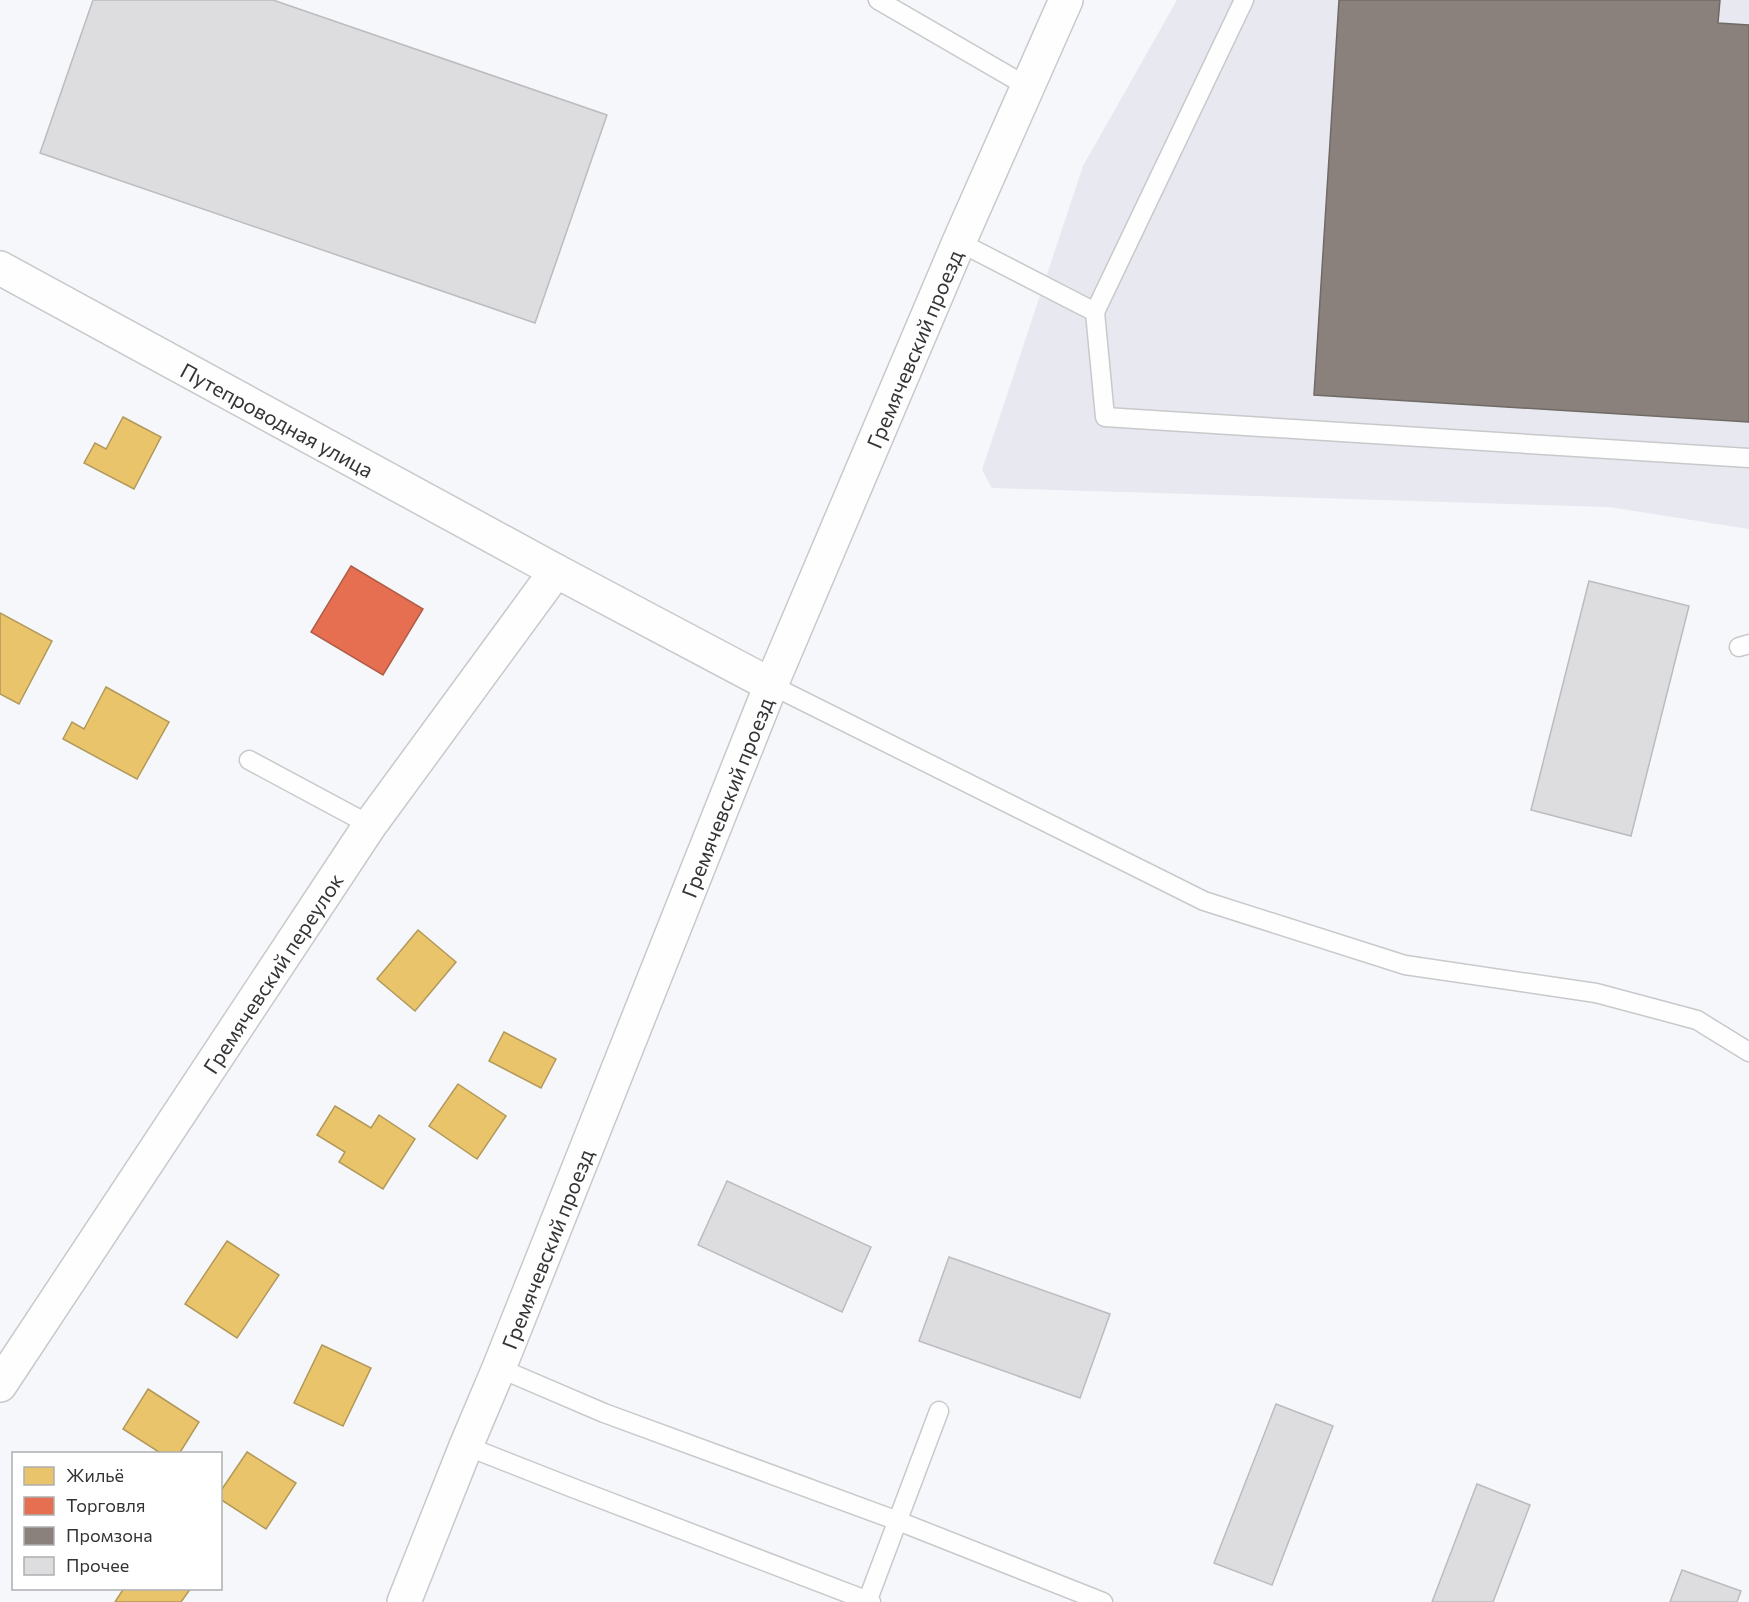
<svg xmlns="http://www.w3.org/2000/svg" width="1749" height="1602" viewBox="0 0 1749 1602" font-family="Commissioner,sans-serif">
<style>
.built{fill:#e7e8f0}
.homes{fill:#e9c46a;stroke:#b2995a;stroke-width:1.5}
.shops{fill:#e76f51;stroke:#b15d49;stroke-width:1.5}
.industry{fill:#8a817c;stroke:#706a67;stroke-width:1.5}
.building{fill:#dddddf;stroke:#bcbbbe;stroke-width:1.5}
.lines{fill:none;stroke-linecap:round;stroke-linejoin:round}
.lane-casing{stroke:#c8c9cb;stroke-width:21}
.street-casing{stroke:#c8c9cb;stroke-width:36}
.lane{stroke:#fefefe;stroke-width:18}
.street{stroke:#fefefe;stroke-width:33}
.labels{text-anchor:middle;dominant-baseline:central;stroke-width:6;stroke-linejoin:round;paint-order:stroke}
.street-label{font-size:21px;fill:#333436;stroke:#fff}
</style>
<rect width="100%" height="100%" fill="#f6f7fa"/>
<polygon class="built" points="1177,0 1749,0 1749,529 1609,507 992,488 982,470 1083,166"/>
<g class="homes">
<polygon points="123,417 161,437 134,489 84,463 95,443 106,449"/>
<polygon points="0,613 52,641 19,704 0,694"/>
<polygon points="106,687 169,722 137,779 63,739 72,722 84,729"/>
<polygon points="418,930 456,962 415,1011 377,979"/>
<polygon points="504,1032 556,1059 541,1088 489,1061"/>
<polygon points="458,1084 506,1116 477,1159 429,1126"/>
<polygon points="335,1106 371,1128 379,1115 415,1139 383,1189 339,1162 345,1152 317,1135"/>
<polygon points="227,1241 279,1275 237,1338 185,1304"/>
<polygon points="322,1345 371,1368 343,1426 294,1403"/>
<polygon points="148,1389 199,1422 179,1454 162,1454 123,1429"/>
<polygon points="247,1452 296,1483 266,1529 220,1499 220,1492"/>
<polygon points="124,1588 191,1588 181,1602 115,1602"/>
</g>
<polygon class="shops" points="351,566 423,609 383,675 311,632"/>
<polygon class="industry" points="1339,0 1720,0 1718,23 1749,25 1749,422 1314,395"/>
<g class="building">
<polygon points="93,0 273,0 607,115 535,323 40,153"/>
<polygon points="1589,581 1689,606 1631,836 1531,810"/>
<polygon points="727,1181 871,1247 842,1312 698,1245"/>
<polygon points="949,1257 1110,1314 1080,1398 919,1341"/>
<polygon points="1276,1404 1333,1426 1272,1585 1214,1563"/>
<polygon points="1477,1484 1530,1505 1493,1602 1432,1602"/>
<polygon points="1682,1570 1741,1591 1737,1602 1670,1602"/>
</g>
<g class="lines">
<defs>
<g id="lane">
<polyline points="878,0 1028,87"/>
<polyline points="959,242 1095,312 1105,417 1749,458"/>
<polyline points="1095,312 1244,0"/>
<polyline points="1739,647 1749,644"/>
<polyline points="771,685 1204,901 1405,965 1596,993 1697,1020 1749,1052"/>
<polyline points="249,760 370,825"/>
<polyline points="499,1368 604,1413 898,1521 1103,1602"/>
<polyline points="466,1446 573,1488 871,1602"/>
<polyline points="867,1602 939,1411"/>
</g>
<g id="street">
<path id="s1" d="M0,268L556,571L771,685"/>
<path id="s2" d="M0,1385L370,825L556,571"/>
<path id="s3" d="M404,1602L466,1446L499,1368L771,685L959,242L1066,0"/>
</g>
</defs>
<use href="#lane" class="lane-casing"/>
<use href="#street" class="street-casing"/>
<use href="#lane" class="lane"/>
<use href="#street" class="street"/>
</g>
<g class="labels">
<g class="street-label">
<text stroke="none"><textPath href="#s3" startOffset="1353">Гремячевский проезд</textPath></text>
<text stroke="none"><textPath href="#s1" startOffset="316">Путепроводная улица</textPath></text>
<text stroke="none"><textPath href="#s3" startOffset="867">Гремячевский проезд</textPath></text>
<text stroke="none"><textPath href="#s2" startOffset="494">Гремячевский переулок</textPath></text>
<text stroke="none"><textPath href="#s3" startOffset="381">Гремячевский проезд</textPath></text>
</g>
</g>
<rect x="12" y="1452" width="210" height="138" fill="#ffffff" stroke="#adaeaf" stroke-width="1.5"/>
<rect x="24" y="1467" width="30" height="18" fill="#e9c46a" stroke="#adaeaf" stroke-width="1.5"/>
<text x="66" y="1482" font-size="18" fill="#333436">Жильё</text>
<rect x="24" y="1497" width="30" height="18" fill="#e76f51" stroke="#adaeaf" stroke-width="1.5"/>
<text x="66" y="1512" font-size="18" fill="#333436">Торговля</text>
<rect x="24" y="1527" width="30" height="18" fill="#8a817c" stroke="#adaeaf" stroke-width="1.5"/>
<text x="66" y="1542" font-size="18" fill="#333436">Промзона</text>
<rect x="24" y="1557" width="30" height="18" fill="#dddddf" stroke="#adaeaf" stroke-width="1.5"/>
<text x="66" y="1572" font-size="18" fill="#333436">Прочее</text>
</svg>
